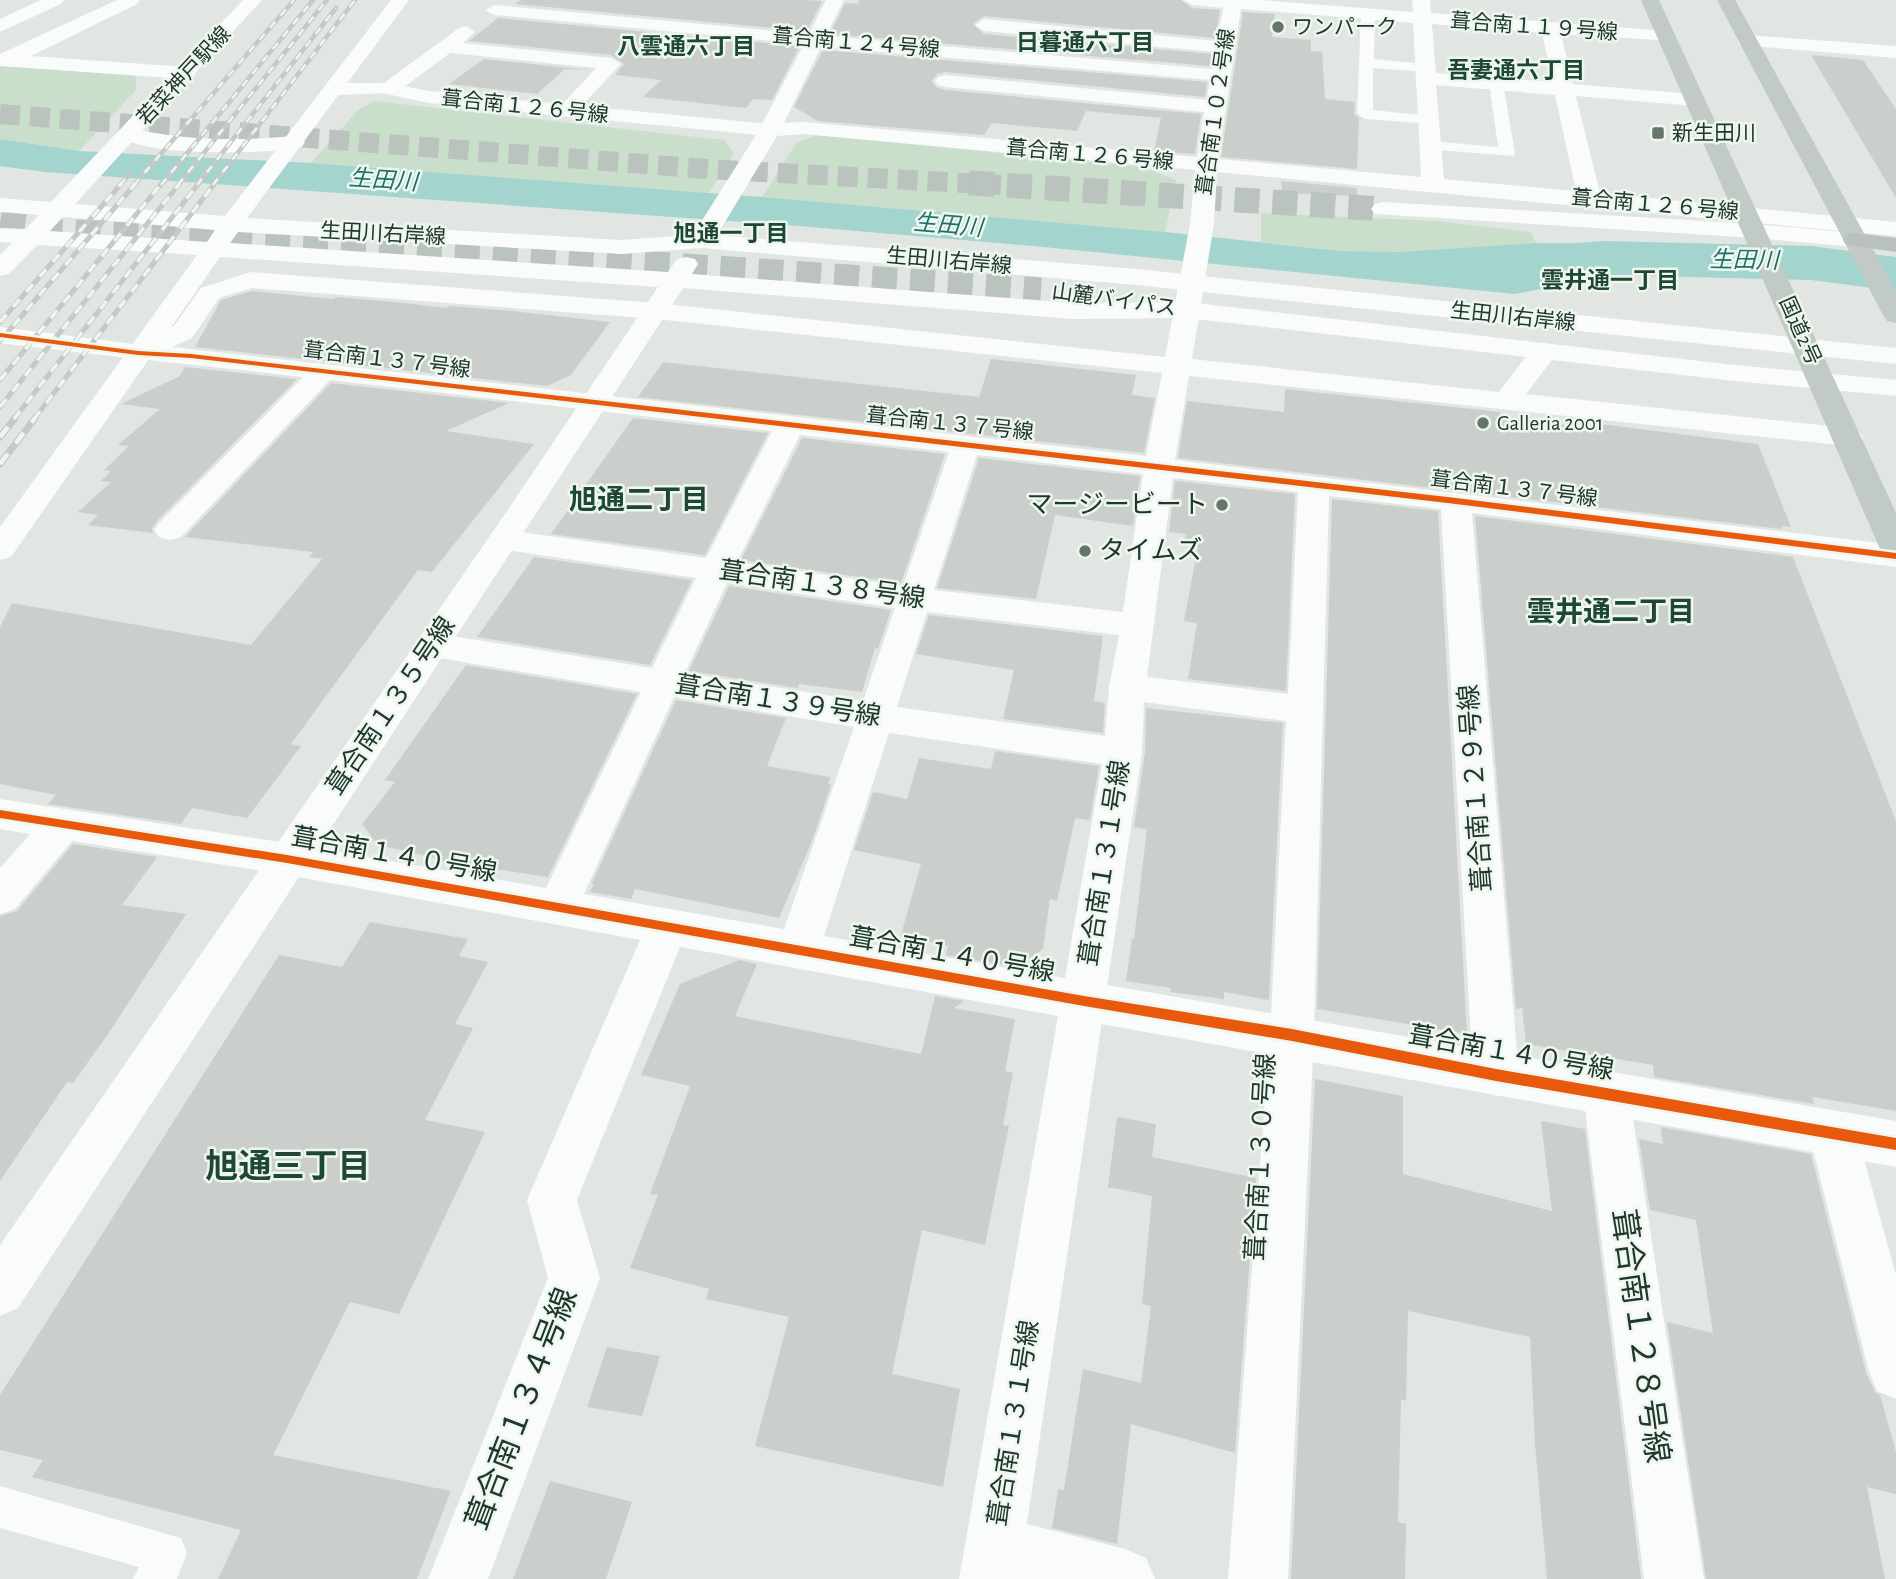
<svg xmlns="http://www.w3.org/2000/svg" width="1896" height="1579" viewBox="0 0 1896 1579" font-family="'Alegreya Sans','Noto Sans JP',sans-serif">
<style>
.green{fill:#cadfcb}
.water{fill:#a3d4ce}
.lines{fill:none;stroke-linecap:round;stroke-linejoin:round}
.river{fill:#a3d4ce;fill-rule:evenodd}
.building{fill:#cacfcb}
.tertiary-tunnel-far1{stroke:#bac3bd;stroke-width:20;stroke-dasharray:20 10;stroke-linecap:butt}
.tertiary-tunnel{stroke:#bac3bd;stroke-width:25;stroke-dasharray:25 13;stroke-linecap:butt}
.service{fill:#fafbfb;fill-rule:evenodd}
.minor{fill:#fafbfb;fill-rule:evenodd}
.tertiary{fill:#fafbfb;fill-rule:evenodd}
.trunk{fill:#c2cac6;fill-rule:evenodd}
.motorway{fill:#b9c0bd;fill-rule:evenodd}
.rail-far2-casing{stroke:#c5c9c7;stroke-width:4.5}
.rail-far1-casing{stroke:#c5c9c7;stroke-width:5}
.rail-casing{stroke:#c5c9c7;stroke-width:7}
.rail-far2{stroke:#eef6f0;stroke-width:2.5;stroke-dasharray:8;stroke-linecap:butt}
.rail-far1{stroke:#eef6f0;stroke-width:3.5;stroke-dasharray:10;stroke-linecap:butt}
.rail{stroke:#eef6f0;stroke-width:4.5;stroke-dasharray:13;stroke-linecap:butt}
.cycleway-casing{stroke:#eef6f0;stroke-width:5}
.cycleway{fill:#e8590c;fill-rule:evenodd}
.poi-dot{fill:#64756b;stroke:#eef6f0;stroke-width:2.5}
.labels{text-anchor:middle;dominant-baseline:central;stroke-width:5;stroke-linejoin:round;paint-order:stroke}
.far-poi-label{font-size:21px;fill:#20382b;stroke:#eef6f0;text-anchor:start}
.far-street-label{font-size:21px;fill:#20382b;stroke:#eef6f0}
.far-neighbourhood-label{font-size:23px;font-weight:bold;fill:#1e4833;stroke:#eef6f0}
.far-water-label{font-size:23px;font-style:italic;fill:#1e7069;stroke:#eef6f0}
.poi-label{font-size:26px;fill:#20382b;stroke:#eef6f0;text-anchor:end}
.street-label{font-size:26px;fill:#20382b;stroke:#eef6f0}
.neighbourhood-label{font-size:28px;font-weight:bold;fill:#1e4833;stroke:#eef6f0}
.near-street-label{font-size:32px;fill:#20382b;stroke:#eef6f0}
.near-neighbourhood-label{font-size:33px;font-weight:bold;fill:#1e4833;stroke:#eef6f0}
</style>
<rect width="100%" height="100%" fill="#e1e6e2"/>
<g class="green">
<polygon points="0,65 136,76 136,90 79,151 0,139"/>
<polygon points="374,101 724,140 734,153 709,193 311,163 358,110"/>
<polygon points="818,135 1143,167 1176,180 1165,232 762,197 797,142"/>
<polygon points="1261,213 1438,221 1531,232 1536,243 1396,252 1339,251 1261,242"/>
</g>
<polygon class="water" points="0,139 79,151 311,163 762,197 1165,232 1340,251 1396,252 1536,243 1683,245 1691,274 1624,272 1515,294 1044,247 799,226 45,172 0,166"/>
<g class="lines">
<polygon class="river" points="1604,241 1811,246 1896,257 1896,291 1811,280 1604,275 1564,278 1544,273 1535,261 1544,249 1564,244"/>
</g>
<g class="building">
<polygon points="521,0 805,0 822,1 807,31 515,4"/>
<polygon points="860,0 1181,0 1192,8 1220,10 1215,38 984,16 973,24 984,34 1212,54 1210,66 830,34 845,3 858,4"/>
<polygon points="1243,12 1275,14 1272,37 1311,40 1311,51 1322,52 1325,99 1355,102 1354,114 1359,118 1357,169 1221,157"/>
<polygon points="498,18 800,46 772,100 753,99 746,108 643,97 661,80 615,75 624,64 611,55 469,41"/>
<polygon points="823,50 1207,82 1205,97 945,72 937,74 932,81 936,87 945,90 1201,114 1195,154 1154,151 1161,118 1086,111 1077,131 992,123 984,135 818,121 794,107"/>
<polygon points="1811,55 1863,60 1896,109 1896,198"/>
<polygon points="484,59 590,70 565,69 537,94 449,84"/>
<polygon points="1281,181 1357,188 1357,196 1283,193"/>
<polygon points="252,291 333,299 336,297 395,302 446,308 449,306 512,311 610,322 571,375 547,386 195,347 221,300"/>
<polygon points="991,359 1136,375 1132,395 1155,398 1144,453 638,397 663,362 979,397"/>
<polygon points="185,367 297,379 157,521 152,528 153,533 88,525 98,515 78,512 111,482 101,481 111,471 104,470 129,446 118,445 160,409 121,404 180,376"/>
<polygon points="331,383 509,403 446,431 534,444 432,572 418,570 291,744 301,746 247,818 192,808 181,824 48,804 56,795 0,784 0,627 12,603 251,645 322,559 309,557 313,552 185,537"/>
<polygon points="1285,389 1500,412 1501,419 1594,428 1593,423 1758,444 1791,527 1781,526 1782,529 1178,458 1187,401 1284,412"/>
<polygon points="633,418 768,433 705,555 551,534"/>
<polygon points="802,438 945,454 901,583 741,560"/>
<polygon points="979,458 1140,476 1133,526 1055,515 1036,599 937,588"/>
<polygon points="1175,481 1295,494 1286,691 1188,679 1197,623 1184,621 1198,547 1184,545 1186,534 1169,532"/>
<polygon points="1332,499 1438,511 1467,1034 1317,1009"/>
<polygon points="1475,516 1793,557 1896,821 1896,1111 1812,1097 1814,1104 1654,1077 1653,1065 1526,1044 1522,1007 1516,1010"/>
<polygon points="534,557 692,580 650,665 477,637"/>
<polygon points="729,586 891,610 878,649 875,648 862,692 799,684 798,688 689,671"/>
<polygon points="929,615 1103,636 1094,701 1105,703 1103,733 1003,719 1014,670 916,654"/>
<polygon points="466,665 637,694 548,877 435,860 436,858 378,845 362,824 395,782 385,780"/>
<polygon points="676,700 786,718 767,766 830,777 828,784 831,785 812,841 779,918 635,889 631,899 590,892 594,884 592,883"/>
<polygon points="1146,708 1283,723 1269,1000 1224,992 1224,999 1170,992 1171,988 1126,981 1132,938 1134,939 1147,829 1134,827 1145,753"/>
<polygon points="995,751 1099,766 1090,820 1075,818 1057,901 1050,899 1043,949 1016,967 946,955 948,946 901,935 921,864 854,850 873,792 907,799 919,758 991,769"/>
<polygon points="73,844 157,857 122,905 186,914 110,1031 73,1083 67,1082 0,1181 0,916 17,911"/>
<polygon points="370,922 468,939 459,956 488,962 455,1024 473,1028 425,1120 485,1132 399,1314 350,1302 273,1455 451,1491 417,1579 218,1579 241,1530 32,1477 43,1460 0,1450 0,1395 279,955 342,967"/>
<polygon points="739,960 757,964 735,1016 921,1054 935,996 964,1001 954,1008 1015,1019 1005,1071 1013,1073 1003,1125 1009,1126 985,1245 922,1230 892,1374 960,1389 943,1487 755,1446 789,1317 706,1299 709,1289 630,1268 658,1195 650,1194 690,1086 641,1075 680,984"/>
<polygon points="1315,1079 1403,1096 1403,1174 1552,1211 1541,1121 1585,1129 1641,1579 1547,1579 1535,1444 1530,1337 1408,1311 1406,1401 1401,1399 1398,1522 1406,1524 1405,1579 1291,1579"/>
<polygon points="1117,1117 1156,1124 1152,1157 1256,1178 1235,1453 1131,1424 1117,1544 1052,1528 1058,1489 1064,1490 1083,1369 1141,1383 1151,1306 1142,1304 1152,1196 1108,1187"/>
<polygon points="1661,1127 1811,1154 1866,1373 1875,1392 1880,1395 1896,1452 1896,1494 1867,1487 1885,1579 1706,1579 1667,1322 1713,1333 1696,1220 1650,1210 1639,1139 1663,1144"/>
<polygon points="607,1347 660,1356 642,1416 587,1407"/>
<polygon points="550,1481 632,1502 606,1579 513,1579"/>
</g>
<g class="lines">
<polyline class="tertiary-tunnel-far1" points="0,114 708,169 1001,185"/>
<g class="tertiary-tunnel">
<polyline points="969,183 1383,209"/>
<polyline points="0,223 53,231 464,251 1041,290"/>
</g>
<g class="service">
<polygon points="1368,10 1375,14 1374,59 1426,64 1433,68 1426,72 1373,68 1373,110 1429,116 1434,118 1437,121 1434,124 1365,119 1357,114 1361,14"/>
<polygon points="1496,79 1503,83 1515,153 1513,156 1425,149 1423,146 1431,141 1498,147 1489,83"/>
<polygon points="0,1486 181,1538 187,1553 177,1579 133,1579 139,1567 0,1528"/>
</g>
<g class="minor">
<polygon points="41,0 64,0 61,4 0,32 0,19"/>
<polygon points="117,0 140,0 137,4 31,56 186,67 196,73 193,77 186,79 0,66 0,54"/>
<path d="M826,0H844L826,36L1212,69L1215,52L984,31L975,25L984,19L1217,41L1223,8L1192,5L1183,0H1261L1413,12L1412,0H1430L1431,13L1667,31L1676,37L1674,41L1561,34L1573,84L1695,94L1702,96L1705,100L1702,104L1695,106L1576,96L1600,193L1896,222V236L1217,172L1214,224L1192,359L1499,392L1534,346L1544,344L1554,346L1558,352L1526,394L1848,428L1858,431L1863,437L1858,443L1848,446L1189,376L1175,460L1896,545V567L1472,513L1519,1075L1512,1090L1496,1096L1480,1090L1473,1075L1441,509L1329,496L1314,1035L1288,1579H1228L1270,1035L1286,721L1144,702L1142,753L1027,1524L1125,1549L1146,1558L1155,1579H959L1058,1016L680,947L577,1200L600,1278L488,1579H428L548,1278L527,1200L640,940L287,875L72,841L15,909L0,914V868L30,834L0,829V799L287,843L546,888L641,692L433,657L421,654L416,645L421,636L433,633L652,668L696,578L506,550L495,547L490,540L495,533L506,530L706,558L772,431L330,380L181,537L170,540L159,537L154,530L159,523L303,377C202,365 101,356 0,343V327L134,344L174,326L201,288L250,272L656,303L1165,357L1190,224L1195,170L803,134L777,136L722,227L718,232H702L698,227L759,130L804,44L494,15L485,10L494,5L809,34ZM1241,9L1413,23L1421,177L1218,159ZM1432,24L1542,33L1553,82L1436,73ZM821,47L1210,80L1207,100L945,75L938,77L935,81L938,85L945,87L1204,112L1197,157L803,122L784,123ZM1436,85L1555,95L1576,191L1444,179ZM252,288L656,319L1162,373L1146,456L172,347L192,338L219,298ZM800,435L949,452L903,586L737,562ZM977,455L1143,474L1123,612L934,590ZM1173,478L1298,492L1288,694L1147,677ZM727,583L895,608L863,701L685,673ZM927,612L1119,635L1109,687L1105,736L897,707ZM674,697L854,727L784,929L584,894ZM889,733L1102,764L1065,978L824,936Z"/>
<polygon points="466,26 475,32 463,43 611,58 621,64 573,115 559,115 556,111 596,68 450,53 396,93 334,95 327,93 324,89 327,85 334,83 384,83 459,28"/>
<polygon points="1747,35 1896,46 1896,58 1740,45 1738,41 1740,37"/>
<path d="M130,128C185,141 238,141 294,136L302,137L305,142L302,147C273,154 136,158 119,134L122,129Z"/>
<polygon points="1606,1071 1622,1078 1629,1093 1704,1579 1644,1579 1583,1093 1590,1078"/>
<polygon points="1833,1111 1850,1118 1857,1134 1896,1275 1896,1399 1877,1391 1869,1372 1809,1134 1816,1118"/>
</g>
<g class="tertiary">
<path d="M243,0H262L75,204L225,216L391,0H409L247,218L622,240L701,234L1136,269L1896,348V364L1136,285L701,248L622,254L238,232L230,243L668,272L677,259L686,257L695,259L698,264L692,274L1074,303L1187,302L1734,365L1896,380V396L1734,381L1187,318L1074,319L683,288L18,1308L0,1316V1245L505,514L658,287L220,257L11,557L0,560V527L197,255L37,245L9,274L0,276V255L12,243L0,242V228L25,229L39,215L0,212V198L51,202ZM63,217L215,230L207,242L50,231Z"/>
<polygon points="389,83 429,91 770,124 777,126 781,130 777,134 770,136 429,103 382,93 379,89 382,85"/>
<polygon points="1383,202 1755,224 1855,233 1864,235 1867,240 1864,245 1855,247 1755,238 1375,214 1371,209 1375,204"/>
<polygon points="1084,981 1896,1121 1896,1167 1084,1021 1068,1015 1062,1001 1068,987"/>
</g>
<g class="trunk">
<polygon points="1641,0 1659,0 1896,513 1896,559 1885,556 1880,549"/>
<polygon points="1717,0 1735,0 1896,291 1896,323 1887,321 1883,315"/>
</g>
<polygon class="motorway" points="1855,233 1896,238 1896,252 1846,245 1843,240 1846,235"/>
<defs>
<g id="rail-far2">
<polyline points="120,185 129,175"/>
<polyline points="134,185 294,0"/>
<polyline points="161,185 313,0"/>
<polyline points="178,185 327,0"/>
<polyline points="197,185 336,8"/>
<polyline points="213,185 355,0"/>
</g>
<g id="rail-far1">
<polyline points="0,322 122,183"/>
<polyline points="0,341 136,183"/>
<polyline points="0,380 162,183"/>
<polyline points="0,407 180,183"/>
<polyline points="14,419 199,183"/>
<polyline points="34,419 215,183"/>
</g>
<g id="rail">
<polyline points="0,437 15,418"/>
<polyline points="0,464 35,418"/>
</g>
</defs>
<use href="#rail-far2" class="rail-far2-casing"/>
<use href="#rail-far1" class="rail-far1-casing"/>
<use href="#rail" class="rail-casing"/>
<use href="#rail-far2" class="rail-far2"/>
<use href="#rail-far1" class="rail-far1"/>
<use href="#rail" class="rail"/>
<defs>
<g id="cycleway">
<polygon points="0,333 138,351 191,354 1456,498 1896,553 1896,559 1456,504 191,358 138,355 0,337"/>
<polygon points="0,810 287,855 1084,996 1292,1029 1496,1069 1896,1138 1896,1150 1496,1081 1292,1041 1084,1006 287,863 0,818"/>
</g>
</defs>
<use href="#cycleway" class="cycleway-casing"/>
<use href="#cycleway" class="cycleway"/>
</g>
<g class="poi-dot">
<circle cx="1278" cy="27" r="7"/>
<rect x="1651" y="126" width="14" height="14" rx="3.5"/>
<circle cx="1483" cy="423" r="7"/>
<circle cx="1222" cy="505" r="7"/>
<circle cx="1085" cy="551" r="7"/>
</g>
<g class="labels">
<g class="far-poi-label">
<text x="1292" y="27">ワンパーク</text>
<text x="1672" y="133">新生田川</text>
<text x="1497" y="423">Galleria 2001</text>
</g>
<g class="far-street-label">
<text transform="translate(1534 27) rotate(4)">葺合南１１９号線</text>
<text transform="translate(856 43) rotate(5)">葺合南１２４号線</text>
<text transform="translate(184 76) rotate(-47)">若菜神戸駅線</text>
<text transform="translate(525 107) rotate(6)">葺合南１２６号線</text>
<text transform="translate(1216 112) rotate(-82)">葺合南１０２号線</text>
<text transform="translate(1090 155) rotate(5)">葺合南１２６号線</text>
<text transform="translate(1655 205) rotate(5)">葺合南１２６号線</text>
<text transform="translate(383 234) rotate(3)">生田川右岸線</text>
<text transform="translate(949 261) rotate(5)">生田川右岸線</text>
<text transform="translate(1114 300) rotate(8)">山麓バイパス</text>
<text transform="translate(1513 317) rotate(6)">生田川右岸線</text>
<text transform="translate(1800 331) rotate(66)">国道2号</text>
<text transform="translate(387 360) rotate(7)">葺合南１３７号線</text>
<text transform="translate(950 424) rotate(6)">葺合南１３７号線</text>
<text transform="translate(1514 489) rotate(7)">葺合南１３７号線</text>
</g>
<g class="far-neighbourhood-label">
<text x="1085" y="43">日暮通六丁目</text>
<text x="686" y="47">八雲通六丁目</text>
<text x="1516" y="71">吾妻通六丁目</text>
<text x="731" y="234">旭通一丁目</text>
<text x="1610" y="281">雲井通一丁目</text>
</g>
<g class="far-water-label">
<text transform="translate(383 181) rotate(4)">生田川</text>
<text transform="translate(948 226) rotate(5)">生田川</text>
<text transform="translate(1744 261) rotate(1)">生田川</text>
</g>
<g class="poi-label">
<text x="1208" y="505">マージービート</text>
<text x="1099" y="551" text-anchor="start">タイムズ</text>
</g>
<g class="street-label">
<text transform="translate(822 585) rotate(8)">葺合南１３８号線</text>
<text transform="translate(778 701) rotate(9)">葺合南１３９号線</text>
<text transform="translate(391 706) rotate(-56)">葺合南１３５号線</text>
<text transform="translate(1476 788) rotate(-94)">葺合南１２９号線</text>
<text transform="translate(394 855) rotate(10)">葺合南１４０号線</text>
<text transform="translate(1105 863) rotate(-81)">葺合南１３１号線</text>
<text transform="translate(952 955) rotate(10)">葺合南１４０号線</text>
<text transform="translate(1511 1053) rotate(10)">葺合南１４０号線</text>
<text transform="translate(1261 1157) rotate(-87)">葺合南１３０号線</text>
<text transform="translate(1014 1423) rotate(-81)">葺合南１３１号線</text>
</g>
<g class="neighbourhood-label">
<text x="639" y="501">旭通二丁目</text>
<text x="1611" y="613">雲井通二丁目</text>
</g>
<g class="near-street-label">
<text transform="translate(1640 1336) rotate(82)">葺合南１２８号線</text>
<text transform="translate(522 1409) rotate(-69)">葺合南１３４号線</text>
</g>
<g class="near-neighbourhood-label">
<text x="288" y="1167">旭通三丁目</text>
</g>
</g>
</svg>
